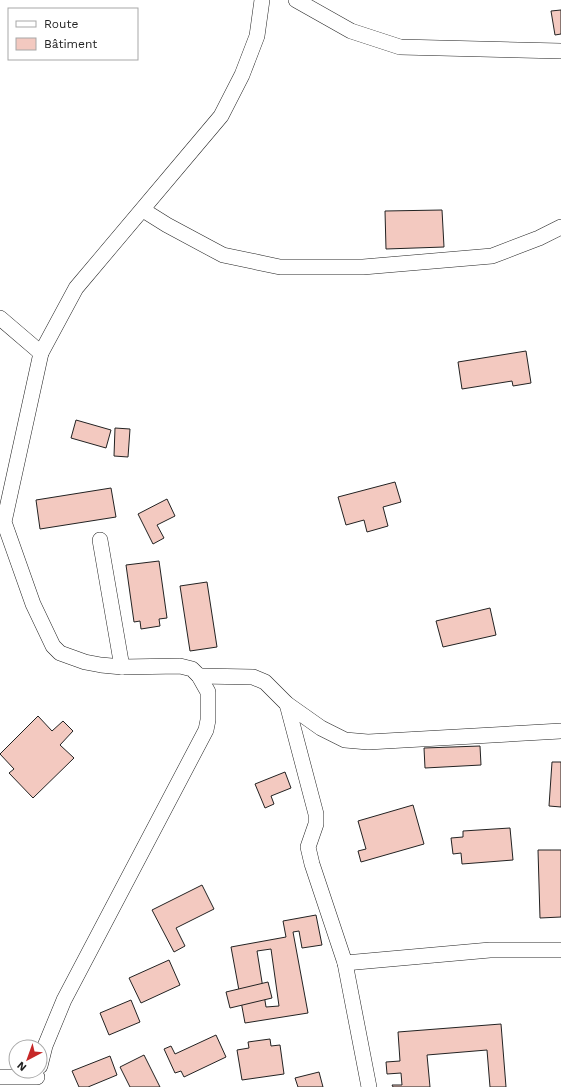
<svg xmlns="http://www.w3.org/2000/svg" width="561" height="1087" viewBox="0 0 561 1087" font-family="'Work Sans',sans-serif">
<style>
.building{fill:#f3c9c0;stroke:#222;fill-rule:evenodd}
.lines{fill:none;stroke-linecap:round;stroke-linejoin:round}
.street-casing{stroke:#222;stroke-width:16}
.street{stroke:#fff;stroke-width:15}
</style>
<rect width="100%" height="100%" fill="#fff"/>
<g class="building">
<polygon points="561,10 561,34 555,35 551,11"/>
<polygon points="442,210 444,247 386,249 385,211"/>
<polygon points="526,351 531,383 513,386 512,381 462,389 458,362"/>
<polygon points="76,420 111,430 106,448 71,438"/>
<polygon points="115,428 130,429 128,457 114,456"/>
<polygon points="395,482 401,502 383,507 388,526 367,532 364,520 346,525 338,497"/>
<polygon points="111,488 116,517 40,529 36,500"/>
<polygon points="167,499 175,516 157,525 164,538 153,544 138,514"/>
<polygon points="159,561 167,618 159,619 160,626 141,629 140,621 134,622 126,565"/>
<polygon points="207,582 217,647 190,651 180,586"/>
<polygon points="490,608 496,635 443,647 436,621"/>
<polygon points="38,716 52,731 63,721 73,731 60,745 74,758 33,798 9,773 14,769 0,754"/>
<polygon points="480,746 481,765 425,768 424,748"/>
<polygon points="552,762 561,762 561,807 549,806"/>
<polygon points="285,772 291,788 271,796 274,804 265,808 255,784"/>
<polygon points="413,805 424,844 361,862 358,851 366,849 358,821"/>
<polygon points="510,828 513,860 462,864 461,853 453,854 451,838 463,837 463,831"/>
<polygon points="538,850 561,850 561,917 540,918"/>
<polygon points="202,885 214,909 176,928 185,946 174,952 152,910"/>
<path d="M316,915L322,945L302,948L299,931L293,932L308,1013L245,1023L231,947L286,937L283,921ZM271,949L279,1006L266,1007L257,951Z"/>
<polygon points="169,960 180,985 141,1003 129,978"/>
<polygon points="268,982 272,998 230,1008 226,992"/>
<polygon points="131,1000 140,1022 109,1035 100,1013"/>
<polygon points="501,1024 506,1087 490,1087 487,1050 427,1055 430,1087 393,1087 392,1085 402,1085 401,1073 387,1074 386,1062 400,1061 398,1032"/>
<polygon points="216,1035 226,1057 184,1077 181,1071 175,1073 164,1049 171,1046 175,1054"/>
<polygon points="270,1039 271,1046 280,1045 284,1074 242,1080 237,1050 249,1048 248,1042"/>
<polygon points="144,1055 160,1087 130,1087 120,1067"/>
<polygon points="110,1056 117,1075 88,1087 79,1087 72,1071"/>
<polygon points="319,1072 323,1087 298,1087 295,1078"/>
</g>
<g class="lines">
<defs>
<g id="street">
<polyline points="296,0 351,31 400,47 561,51"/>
<polyline points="143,210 167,225 223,255 280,267 363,267 492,256 539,238 561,227"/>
<polyline points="0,318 41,353"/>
<polyline points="100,540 122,667"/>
<polyline points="199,676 253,677 265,682 287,704 321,728 345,740 368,742 561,731"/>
<polyline points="287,704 316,814 316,824 308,847 312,864 345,963 369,1087"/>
<polyline points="345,963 490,950 561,950"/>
<polyline points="40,1066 45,1046 64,1000 206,730 208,720 208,692 199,676 192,669 180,666 122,667 101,665 85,662 60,653 53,646 33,604 4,522 41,353 76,288 221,116 242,75 257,36 262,0"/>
<polyline points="0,1077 37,1077"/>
</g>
</defs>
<use href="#street" class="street-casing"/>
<use href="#street" class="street"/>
</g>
<rect x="8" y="8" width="130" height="52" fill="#ffffff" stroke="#a7a7a7"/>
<rect x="16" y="21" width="20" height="6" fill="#ffffff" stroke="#a7a7a7"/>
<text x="44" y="28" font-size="12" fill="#222222">Route</text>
<rect x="16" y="38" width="20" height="12" fill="#f3c9c0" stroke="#a7a7a7"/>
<text x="44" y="48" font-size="12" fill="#222222">Bâtiment</text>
<g transform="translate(28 1059) rotate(221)"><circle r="19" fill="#ffffff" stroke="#a7a7a7"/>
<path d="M0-3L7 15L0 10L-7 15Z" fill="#c62828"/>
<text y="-6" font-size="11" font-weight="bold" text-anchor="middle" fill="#222222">N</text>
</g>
</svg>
